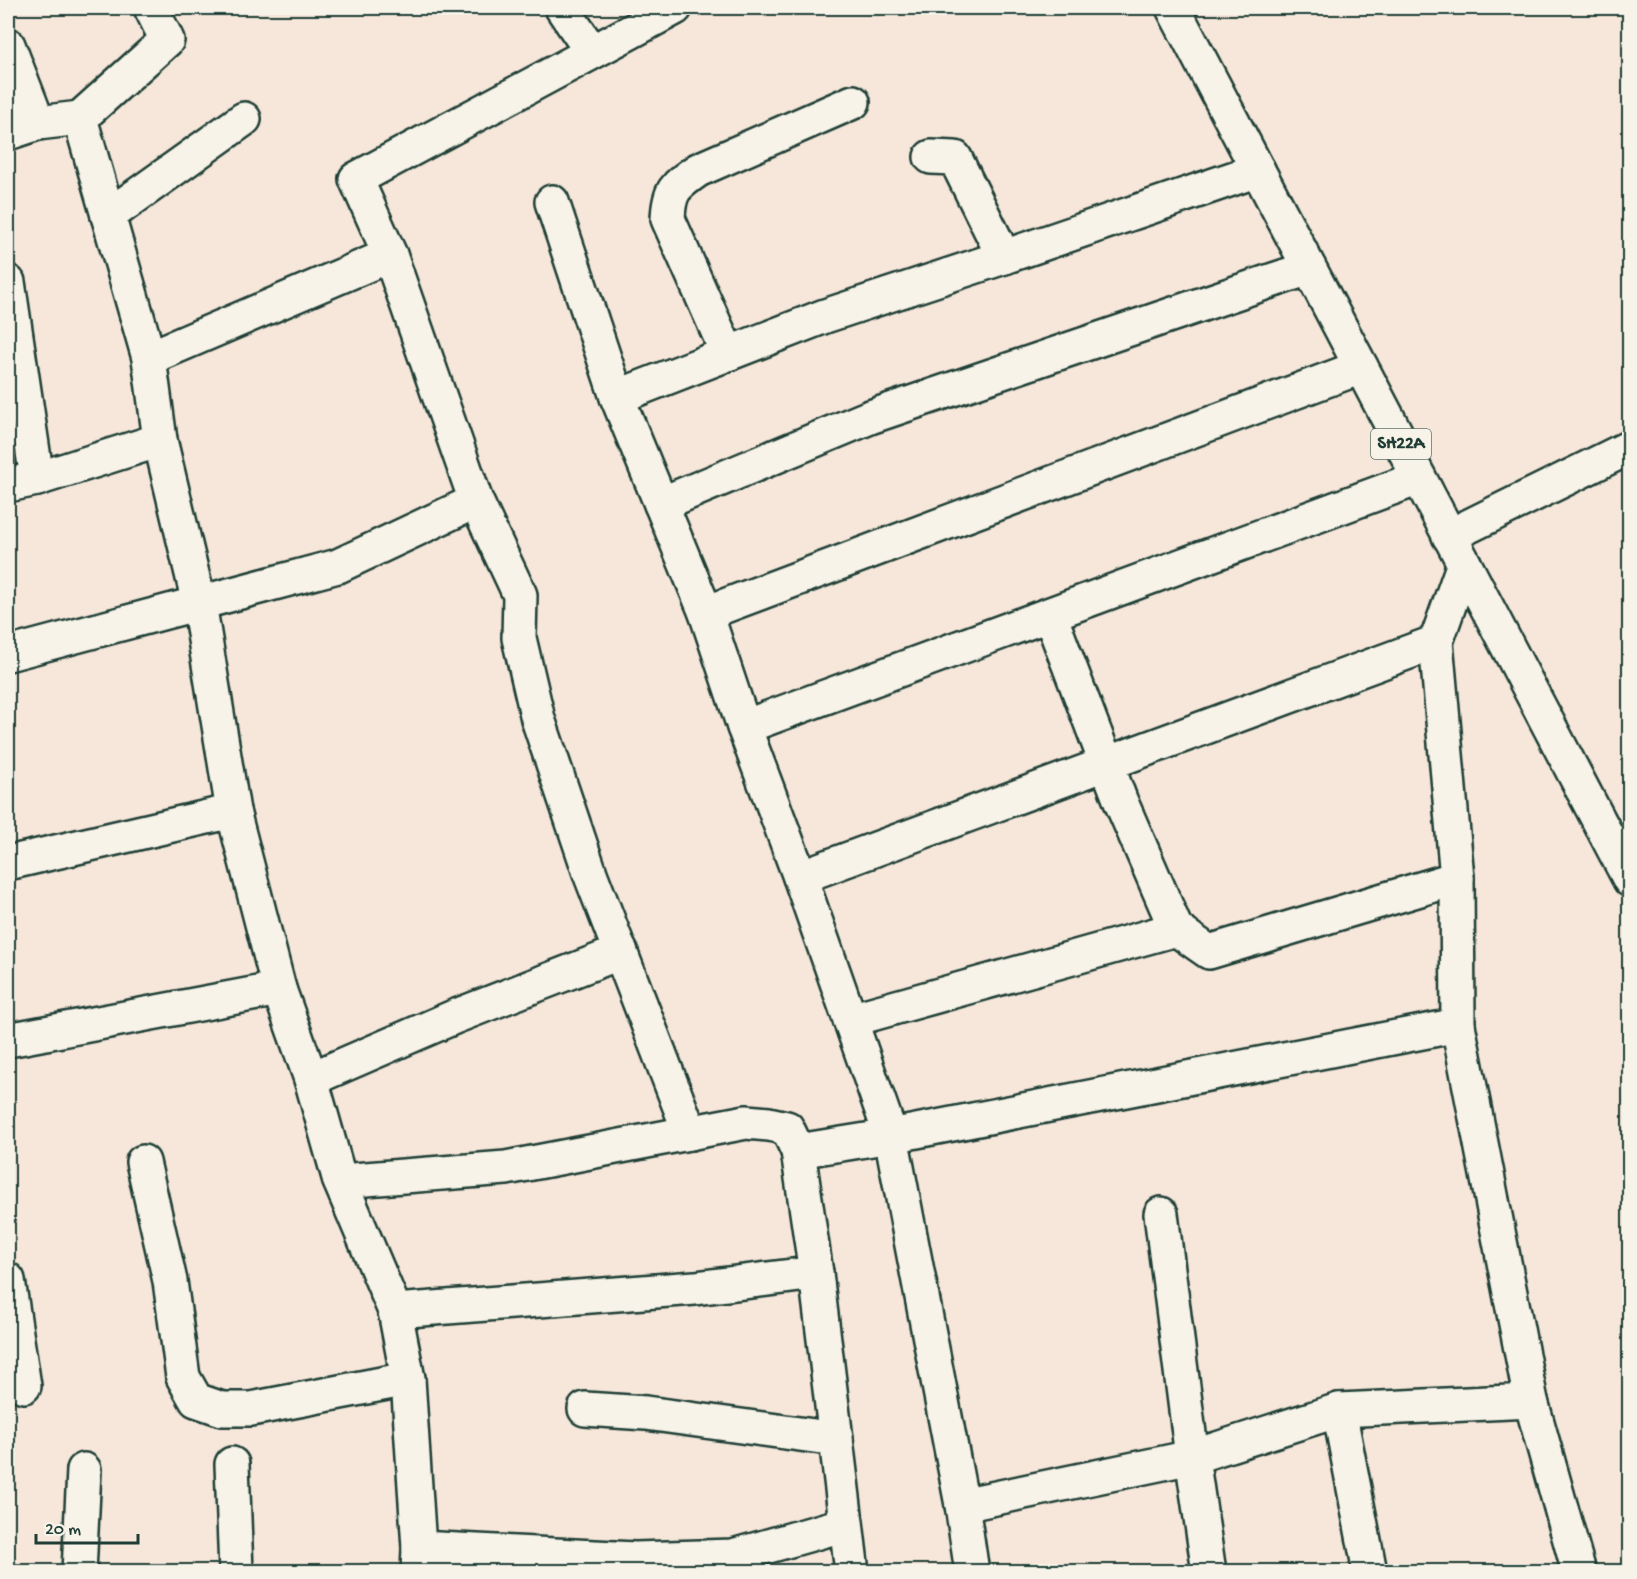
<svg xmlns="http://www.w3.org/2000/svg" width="1637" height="1579" viewBox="0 0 1637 1579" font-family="'Gochi Hand',sans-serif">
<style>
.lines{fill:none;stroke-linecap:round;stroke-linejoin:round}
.street-casing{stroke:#1f3d34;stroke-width:38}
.primary-casing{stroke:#1f3d34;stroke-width:38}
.street{stroke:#f7f3e8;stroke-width:33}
.primary{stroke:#f7f3e8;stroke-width:33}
.labels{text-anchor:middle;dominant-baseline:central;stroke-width:4.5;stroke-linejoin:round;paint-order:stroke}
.shield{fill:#f7f3e8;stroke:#60746a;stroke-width:1.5}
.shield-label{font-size:18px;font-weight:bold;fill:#1f3d34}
</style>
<rect width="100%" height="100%" fill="#f7e7da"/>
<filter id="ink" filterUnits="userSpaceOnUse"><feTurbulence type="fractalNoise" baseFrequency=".0167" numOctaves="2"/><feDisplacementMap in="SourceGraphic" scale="12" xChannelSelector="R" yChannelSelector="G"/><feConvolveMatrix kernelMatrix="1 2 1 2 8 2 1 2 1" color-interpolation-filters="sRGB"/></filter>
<g filter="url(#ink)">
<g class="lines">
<defs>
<g id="street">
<polyline points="562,8 592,52"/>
<polyline points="675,8 356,179 390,255 476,501 520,595 519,638 538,719 591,876 690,1133"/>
<polyline points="8,45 38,123"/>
<polyline points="80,118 167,40 151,8"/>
<polyline points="8,133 38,123 80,118 149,358 160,440 199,603 233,811 279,989 311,1079 340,1181 395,1311 408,1379 419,1548 418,1572"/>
<polyline points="931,157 955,158 1004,257 1258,170"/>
<polyline points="552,202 617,397 706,613 744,727 800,877 1436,642"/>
<polyline points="108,216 244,119"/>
<polyline points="8,282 37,479"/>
<path d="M728,354L668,219C669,190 675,186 698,170L853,102"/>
<polyline points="149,358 390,255"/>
<polyline points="617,397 825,316 1004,257"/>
<polyline points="8,485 37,479 160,440"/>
<polyline points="661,504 870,417 1309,268"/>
<polyline points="1449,536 1630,447"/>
<polyline points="706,613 1361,367"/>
<polyline points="1050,615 1121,802 1176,929 1209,952 1457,878"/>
<polyline points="8,654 338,566 476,501"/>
<polyline points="744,727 1419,478"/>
<polyline points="8,863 233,811"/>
<polyline points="800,877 891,1136 962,1505 972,1572"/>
<polyline points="850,1020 1176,929"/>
<polyline points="8,1040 279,989"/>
<polyline points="311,1079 454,1017 621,952"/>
<polyline points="798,1151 816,1273 852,1572"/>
<polyline points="143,1162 170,1281 183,1377 196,1400 222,1409 251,1409 408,1379"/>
<polyline points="340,1181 506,1168 746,1122 769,1124 787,1128 798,1151 891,1136 1458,1025"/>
<polyline points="1161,1214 1192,1457 1209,1572"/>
<polyline points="8,1280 24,1386"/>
<polyline points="395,1311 695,1288 816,1273"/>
<polyline points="1531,1401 1579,1572"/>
<polyline points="585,1409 646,1413 836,1439"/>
<polyline points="1339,1410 1370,1572"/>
<polyline points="232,1464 236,1572"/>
<polyline points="962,1505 1192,1457 1339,1410 1531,1401 1458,1025 1457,878 1436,642 1464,563"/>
<polyline points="419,1548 635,1559 733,1556 846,1524"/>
<polyline points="79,1572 84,1470"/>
</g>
<polyline id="primary" points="1173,8 1630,880"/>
</defs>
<use href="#street" class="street-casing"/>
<use href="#primary" class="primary-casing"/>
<use href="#street" class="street"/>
<use href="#primary" class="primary"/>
</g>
</g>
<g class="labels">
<rect class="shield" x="1371" y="429" width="60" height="30" rx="4.5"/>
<g class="shield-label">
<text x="1401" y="444">SH22A</text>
</g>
</g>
<rect width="1637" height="1579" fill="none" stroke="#f7f3e8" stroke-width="30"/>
<rect x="15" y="15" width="1607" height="1549" fill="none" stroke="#1f3d34" stroke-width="2" filter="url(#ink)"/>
<path d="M36 1534v9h102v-9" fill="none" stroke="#1f3d34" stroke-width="3"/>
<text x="45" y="1534" font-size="18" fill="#1f3d34" stroke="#f7f3e8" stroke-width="4.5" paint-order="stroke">20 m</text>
</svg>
